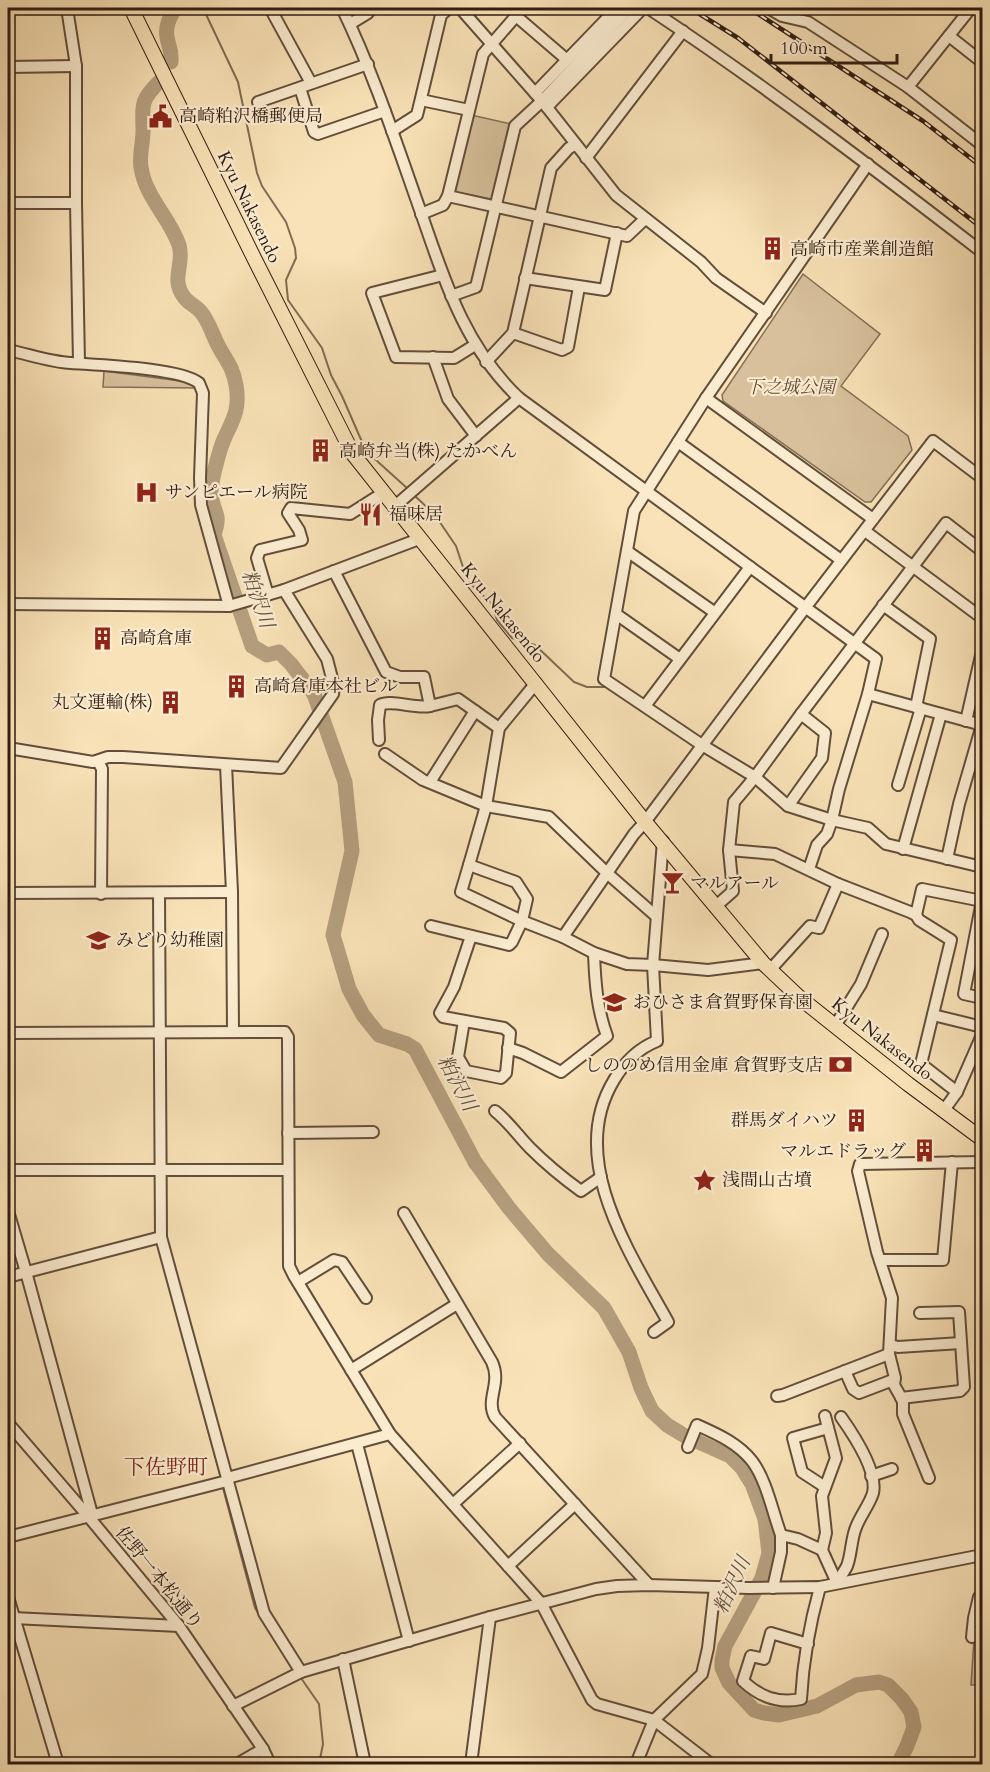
<svg xmlns="http://www.w3.org/2000/svg" width="990" height="1772" viewBox="0 0 990 1772" font-family="Cardo,'Noto Serif JP',serif">
<style>
.green{fill:#d7c09b;stroke:#846e56;stroke-width:1.5}
.lines{fill:none;stroke-linecap:round;stroke-linejoin:round}
.stream{stroke:#806b53;stroke-width:2}
.river{stroke:#b59f7f;stroke-width:15}
.minor-casing{stroke:#624e3b;stroke-width:14}
.major-casing{stroke:#301c12;stroke-width:16}
.minor{stroke:#fbecd0;stroke-width:10}
.major{stroke:#f9e2b7;stroke-width:14}
.rail-casing{stroke:#301c12;stroke-width:4.5}
.rail{stroke:#fbecd0;stroke-width:2;stroke-dasharray:7;stroke-linecap:butt}
.labels{text-anchor:middle;dominant-baseline:central;stroke-width:4.5;stroke-linejoin:round;paint-order:stroke}
.poi-label{font-size:18px;fill:#301c12;stroke:#fbecd0;text-anchor:start}
.street-label{font-size:18px;fill:#301c12;stroke:#fbecd0}
.park-label{font-size:18px;font-style:italic;fill:#624d3b;stroke:#fbecd0}
.water-label{font-size:20px;font-style:italic;fill:#65503e;stroke:#fbecd0}
.quarter-label{font-size:21px;fill:#7a1f14;stroke:#fbecd0}
</style>
<rect width="100%" height="100%" fill="#f9e2b7"/>
<filter id="stains"><feTurbulence type="fractalNoise" baseFrequency=".00333" numOctaves="4"/><feColorMatrix values="0 0 0 0 .2 0 0 0 0 .09 0 0 0 0 .02 0 0 0 .5 -.17"/></filter>
<radialGradient id="worn" r=".72"><stop offset=".6" stop-color="#630" stop-opacity="0"/><stop offset="1" stop-color="#630" stop-opacity=".3"/></radialGradient>
<g class="green">
<polygon points="471,115 511,124 495,197 491,199 456,192 454,188"/>
<polygon points="803,274 880,334 841,386 908,436 912,450 871,502 865,502 723,401 722,395"/>
<polygon points="104,371 188,382 196,388 103,387"/>
<polygon points="975,1624 982,1624 982,1685 971,1685"/>
</g>
<g class="lines">
<g class="stream">
<polyline points="203,8 238,82 257,173 262,186 286,222 295,248 296,258 286,280 288,300 322,348 331,375 342,396 366,451 408,489"/>
<polyline points="414,495 435,515 456,546 466,576 472,585 492,604 497,620 512,638 535,645 574,682 587,687 607,687"/>
<polyline points="718,760 748,780"/>
<polyline points="834,826 846,828"/>
<path d="M863,832C872,837 876,847 887,849"/>
<polyline points="188,1356 220,1474"/>
<polyline points="223,1488 255,1608 266,1625"/>
<polyline points="301,1678 319,1704 323,1744 319,1764"/>
</g>
<g class="river">
<path d="M171,62C172,49 169,49 167,37C165,26 170,17 175,8"/>
<path d="M159,82C139,102 143,106 143,131C143,144 139,155 141,167C145,197 170,218 179,245C185,264 170,278 184,297C188,303 196,306 201,312C210,323 213,337 220,349C228,363 233,368 236,385C240,408 234,418 225,437C220,447 212,478 211,490C210,499 215,508 217,517C218,522 216,529 214,535L252,646L267,655L279,652L291,664L314,694L345,782L352,851L333,935L349,989L363,1015L379,1035L407,1044L415,1049L475,1162L509,1208L548,1254L604,1308L629,1352L641,1388L652,1411L667,1425L685,1436L730,1456L742,1468L752,1484L765,1519L769,1553L762,1578L725,1646L722,1660V1668L729,1683L754,1710L764,1713L779,1715L817,1706L856,1685L879,1682L888,1685L902,1699L911,1712L914,1727L907,1746L898,1764"/>
</g>
<defs>
<g id="minor">
<polyline points="67,8 76,66 76,203 79,363"/>
<polyline points="270,8 311,83"/>
<path d="M342,8C373,72 395,139 419,207C444,278 463,345 519,398L876,659L868,694L839,789L832,820L827,834L817,845L809,869"/>
<polyline points="460,8 542,101 616,195 701,262 716,278 766,313"/>
<path d="M648,8C763,84 873,168 982,252"/>
<polyline points="768,8 782,16 808,22 908,87 982,145"/>
<polyline points="350,24 368,13 370,8"/>
<polyline points="949,36 982,62"/>
<polyline points="8,67 76,66"/>
<polyline points="908,87 971,8"/>
<polyline points="300,88 314,132 318,134 385,111"/>
<polyline points="535,93 617,8"/>
<polyline points="421,100 469,110"/>
<polyline points="258,102 368,64"/>
<polyline points="547,107 643,8"/>
<polyline points="392,131 417,115 441,15 449,8"/>
<polyline points="586,158 683,31"/>
<polyline points="868,164 706,398 634,511 604,679 702,745 755,777 788,806 832,820 868,828 886,844 982,867"/>
<polyline points="448,196 627,236 645,219"/>
<polyline points="8,203 76,203"/>
<polyline points="421,214 443,205 448,196 483,54 516,16 566,59"/>
<polyline points="443,275 372,293 396,357 454,358 475,345"/>
<polyline points="525,278 605,290 617,233"/>
<polyline points="451,296 476,287 515,126 542,101 628,9"/>
<polyline points="513,333 562,350 568,347 579,287"/>
<path d="M8,350C28,354 50,362 71,363C98,365 181,368 199,383L203,393L200,478L201,505L229,606"/>
<polyline points="433,357 448,399 476,436"/>
<polyline points="486,362 513,333 551,168 569,148 575,145"/>
<polyline points="706,398 873,519"/>
<polyline points="678,442 841,560"/>
<polyline points="394,507 519,398"/>
<polyline points="865,531 982,618"/>
<polyline points="627,551 714,612"/>
<polyline points="334,571 386,672 400,677 424,677 430,706 458,699 499,728"/>
<polyline points="268,595 257,558 260,550 302,540 299,530 288,513 291,508 350,514 383,493"/>
<polyline points="8,604 229,606 284,590 419,539"/>
<polyline points="883,605 930,639 916,707"/>
<polyline points="616,614 680,659"/>
<polyline points="536,683 499,728 486,806 469,865 516,882 527,899 522,921 563,937 594,953 627,964 653,965 708,970 763,963"/>
<polyline points="868,694 982,725"/>
<polyline points="645,706 750,567"/>
<polyline points="966,721 982,651"/>
<path d="M379,740L378,720L380,705C391,699 414,709 430,706"/>
<polyline points="8,748 93,762 108,757 123,757 281,768 333,694 334,686 327,659 284,590"/>
<polyline points="385,754 423,780 486,806 549,817 608,874 656,916"/>
<polyline points="98,761 102,769 101,894"/>
<polyline points="226,765 232,892 233,1031"/>
<polyline points="430,782 475,711"/>
<polyline points="898,785 921,708"/>
<polyline points="788,806 822,758 825,733 801,714"/>
<polyline points="903,849 941,714"/>
<polyline points="729,850 775,854 838,884 910,912 916,915 919,920 951,940 921,1064 957,1092"/>
<polyline points="947,859 959,804 982,725"/>
<polyline points="8,893 232,892"/>
<polyline points="159,893 161,1237 264,1613 301,1672"/>
<polyline points="982,901 964,994 982,998"/>
<polyline points="715,907 733,891 729,850 734,802 755,777 801,714 946,523 982,551"/>
<polyline points="916,915 922,889 982,901"/>
<polyline points="431,926 509,945 512,942 522,921 461,892 469,865"/>
<polyline points="563,937 634,834 645,822 805,608 933,441 982,478"/>
<polyline points="770,970 810,926 819,928 838,884"/>
<polyline points="933,1015 982,1027"/>
<polyline points="464,1021 458,1057 466,1071 501,1078 506,1073 510,1033 504,1028 443,1017 440,1013 454,987 471,936"/>
<polyline points="835,1026 861,984 882,934"/>
<polyline points="8,1033 285,1032 288,1037 289,1266 294,1276 390,1434 541,1603 592,1700 597,1704 654,1720 711,1764"/>
<path d="M508,1048L523,1053L561,1072L607,1036C597,1009 595,982 594,953"/>
<polyline points="944,1110 957,1092 982,1035"/>
<path d="M495,1111C509,1122 518,1136 530,1148C546,1164 563,1178 581,1191L601,1177"/>
<polyline points="288,1133 373,1132"/>
<polyline points="8,1170 288,1170"/>
<polyline points="8,1211 26,1272 92,1514"/>
<path d="M404,1213L492,1362C502,1384 485,1399 495,1417L649,1585"/>
<polyline points="880,1260 943,1260 952,1162"/>
<polyline points="8,1277 161,1237"/>
<polyline points="298,1282 334,1260 342,1262 366,1298"/>
<path d="M654,1332L668,1322C630,1253 566,1159 614,1080C624,1063 639,1048 657,1041L653,965L663,841"/>
<polyline points="890,1345 898,1347 961,1343"/>
<polyline points="351,1370 457,1304"/>
<polyline points="845,1371 853,1389 859,1393 893,1380"/>
<polyline points="777,1396 783,1395 889,1354"/>
<polyline points="901,1398 960,1391 964,1387 959,1312 920,1313"/>
<polyline points="825,1416 836,1458 822,1496 826,1533 822,1550 837,1583"/>
<polyline points="8,1423 88,1516 179,1626 263,1749 270,1764"/>
<polyline points="357,1444 409,1641"/>
<path d="M688,1447L697,1425C717,1434 738,1443 752,1461C766,1479 773,1513 781,1535L798,1539L822,1550"/>
<polyline points="871,1476 892,1469"/>
<polyline points="929,1478 903,1414 903,1401 894,1385 895,1378 889,1354 892,1298 877,1252 858,1171 860,1164 982,1162"/>
<polyline points="825,1487 802,1472 793,1438 828,1428"/>
<polyline points="453,1504 520,1443"/>
<polyline points="8,1537 227,1481 231,1477 390,1434"/>
<polyline points="508,1566 575,1504"/>
<path d="M837,1583C840,1577 844,1572 847,1566C851,1556 851,1542 855,1530C859,1517 869,1506 873,1493C878,1471 853,1434 841,1417"/>
<polyline points="773,1588 781,1552 781,1535"/>
<polyline points="8,1597 58,1764"/>
<polyline points="13,1618 179,1626"/>
<polyline points="972,1637 974,1618 979,1597 982,1595"/>
<path d="M808,1644L771,1633L764,1659L751,1656L743,1681C760,1697 778,1704 801,1699C803,1661 810,1623 820,1587"/>
<polyline points="343,1659 365,1764"/>
<polyline points="233,1706 301,1672 490,1617 596,1589 617,1586 649,1585 749,1588 820,1587 982,1555"/>
<polyline points="237,1764 263,1749"/>
<polyline points="471,1764 490,1617"/>
<polyline points="636,1764 654,1720 702,1674 708,1648 715,1587"/>
</g>
<polyline id="major" points="131,8 254,258 353,454 645,822 763,963 800,998 908,1084 982,1139"/>
</defs>
<use href="#minor" class="minor-casing"/>
<use href="#major" class="major-casing"/>
<use href="#minor" class="minor"/>
<use href="#major" class="major"/>
<defs>
<g id="rail">
<polyline points="690,8 738,38 982,228"/>
<polyline points="749,8 923,121 982,167"/>
</g>
</defs>
<use href="#rail" class="rail-casing"/>
<use href="#rail" class="rail"/>
</g>
<defs>
<symbol id="civic-bare" viewBox="-9 -9 18 18"><path d="M-.6-6.5H3V-4.5H.6V-3L4-1V1h2V6H-6V1h2V-1L-.6-3ZM-1.2 2.5V6h2.4V2.5Z" fill="#8f2418" stroke="#fbecd0" stroke-width="2.5" paint-order="stroke"/></symbol>
<symbol id="building-bare" viewBox="-9 -9 18 18"><path d="M-4-6H4V6H1V3H-1V6H-4ZM-2.5-4.3h1.7v1.8h-1.7ZM.8-4.3h1.7v1.8H.8ZM-2.5-1h1.7V.8h-1.7ZM.8-1h1.7V.8H.8Z" fill="#8f2418" stroke="#fbecd0" stroke-width="2.5" paint-order="stroke"/></symbol>
<symbol id="hospital-bare" viewBox="-9 -9 18 18"><path d="M-5-5h3v3.5h4V-5h3V5h-3V1.5h-4V5h-3Z" fill="#8f2418" stroke="#fbecd0" stroke-width="2.5" paint-order="stroke"/></symbol>
<symbol id="restaurant-bare" viewBox="-9 -9 18 18"><path d="M-5-6h1v4h1v-4h1v4h1v-4h1v5L-1.5 .5V6h-2V.5L-5-1ZM5-6V6H3V1.5H1.5Q1.5-4 5-6Z" fill="#8f2418" stroke="#fbecd0" stroke-width="2.5" paint-order="stroke"/></symbol>
<symbol id="bar-bare" viewBox="-9 -9 18 18"><path d="M-6-5H6L.8 .8V4.5H3.5V6h-7V4.5H-.8V.8Z" fill="#8f2418" stroke="#fbecd0" stroke-width="2.5" paint-order="stroke"/></symbol>
<symbol id="school-bare" viewBox="-9 -9 18 18"><path d="M0-5L7-2L0 1L-7-2ZM-4 1L0 2.5L4 1V4Q0 6-4 4Z" fill="#8f2418" stroke="#fbecd0" stroke-width="2.5" paint-order="stroke"/></symbol>
<symbol id="bank-bare" viewBox="-9 -9 18 18"><path d="M-6-4H6V4H-6ZM0-2.3a2.3 2.3 0 1 0 0 4.6a2.3 2.3 0 1 0 0-4.6Z" fill="#8f2418" stroke="#fbecd0" stroke-width="2.5" paint-order="stroke"/></symbol>
<symbol id="sight-bare" viewBox="-9 -9 18 18"><path d="M0-6L1.8-2.2L6-1.7L2.9 1.2L3.7 5.4L0 3.3L-3.7 5.4L-2.9 1.2L-6-1.7L-1.8-2.2Z" fill="#8f2418" stroke="#fbecd0" stroke-width="2.5" paint-order="stroke"/></symbol>
</defs>
<g fill-rule="evenodd">
<use href="#civic-bare" x="144" y="100" width="33" height="33"/>
<use href="#building-bare" x="756" y="232" width="33" height="33"/>
<use href="#building-bare" x="304" y="434" width="33" height="33"/>
<use href="#hospital-bare" x="130" y="476" width="33" height="33"/>
<use href="#restaurant-bare" x="354" y="498" width="33" height="33"/>
<use href="#building-bare" x="86" y="622" width="33" height="33"/>
<use href="#building-bare" x="220" y="670" width="33" height="33"/>
<use href="#building-bare" x="154" y="686" width="33" height="33"/>
<use href="#bar-bare" x="656" y="866" width="33" height="33"/>
<use href="#school-bare" x="82" y="924" width="33" height="33"/>
<use href="#school-bare" x="598" y="986" width="33" height="33"/>
<use href="#bank-bare" x="824" y="1048" width="33" height="33"/>
<use href="#building-bare" x="840" y="1104" width="33" height="33"/>
<use href="#building-bare" x="908" y="1134" width="33" height="33"/>
<use href="#sight-bare" x="688" y="1164" width="33" height="33"/>
</g>
<g class="labels">
<g class="poi-label">
<text x="179" y="116">高崎粕沢橋郵便局</text>
<text x="790" y="249">高崎市産業創造館</text>
<text x="339" y="451">高崎弁当(株) たかべん</text>
<text x="165" y="492">サンピエール病院</text>
<text x="389" y="514">福味居</text>
<text x="120" y="638">高崎倉庫</text>
<text x="254" y="686">高崎倉庫本社ビル</text>
<text x="153" y="702" text-anchor="end">丸文運輸(株)</text>
<text x="690" y="883">マルアール</text>
<text x="116" y="940">みどり幼稚園</text>
<text x="633" y="1002">おひさま倉賀野保育園</text>
<text x="823" y="1065" text-anchor="end">しののめ信用金庫 倉賀野支店</text>
<text x="838" y="1120" text-anchor="end">群馬ダイハツ</text>
<text x="906" y="1151" text-anchor="end">マルエドラッグ</text>
<text x="722" y="1180">浅間山古墳</text>
</g>
<g class="street-label">
<text transform="translate(249 207) rotate(64)">Kyu Nakasendo</text>
<text transform="translate(503 613) rotate(51)">Kyu Nakasendo</text>
<text transform="translate(882 1039) rotate(38)">Kyu Nakasendo</text>
<text transform="translate(159 1578) rotate(51)">佐野一本松通り</text>
</g>
<g class="park-label">
<text x="790" y="387">下之城公園</text>
</g>
<g class="water-label">
<text transform="translate(258 599) rotate(71)">粕沢川</text>
<text transform="translate(457 1083) rotate(62)">粕沢川</text>
<text transform="translate(732 1585) rotate(-65)">粕沢川</text>
</g>
<g class="quarter-label">
<text x="166" y="1467">下佐野町</text>
</g>
</g>
<rect width="990" height="1772" fill="none" stroke="#f9e2b7" stroke-width="30"/>
<rect x="9" y="9" width="972" height="1754" fill="none" stroke="#301c12" stroke-width="3"/>
<rect x="15" y="15" width="960" height="1742" fill="none" stroke="#301c12" stroke-width="1.5"/>
<path d="M771 54v9h126v-9" fill="none" stroke="#301c12" stroke-width="3"/>
<text x="780" y="54" font-size="18" fill="#301c12" stroke="#fbecd0" stroke-width="4.5" paint-order="stroke">100 m</text>
<rect width="100%" height="100%" filter="url(#stains)"/>
<rect width="100%" height="100%" fill="url(#worn)"/>
</svg>
